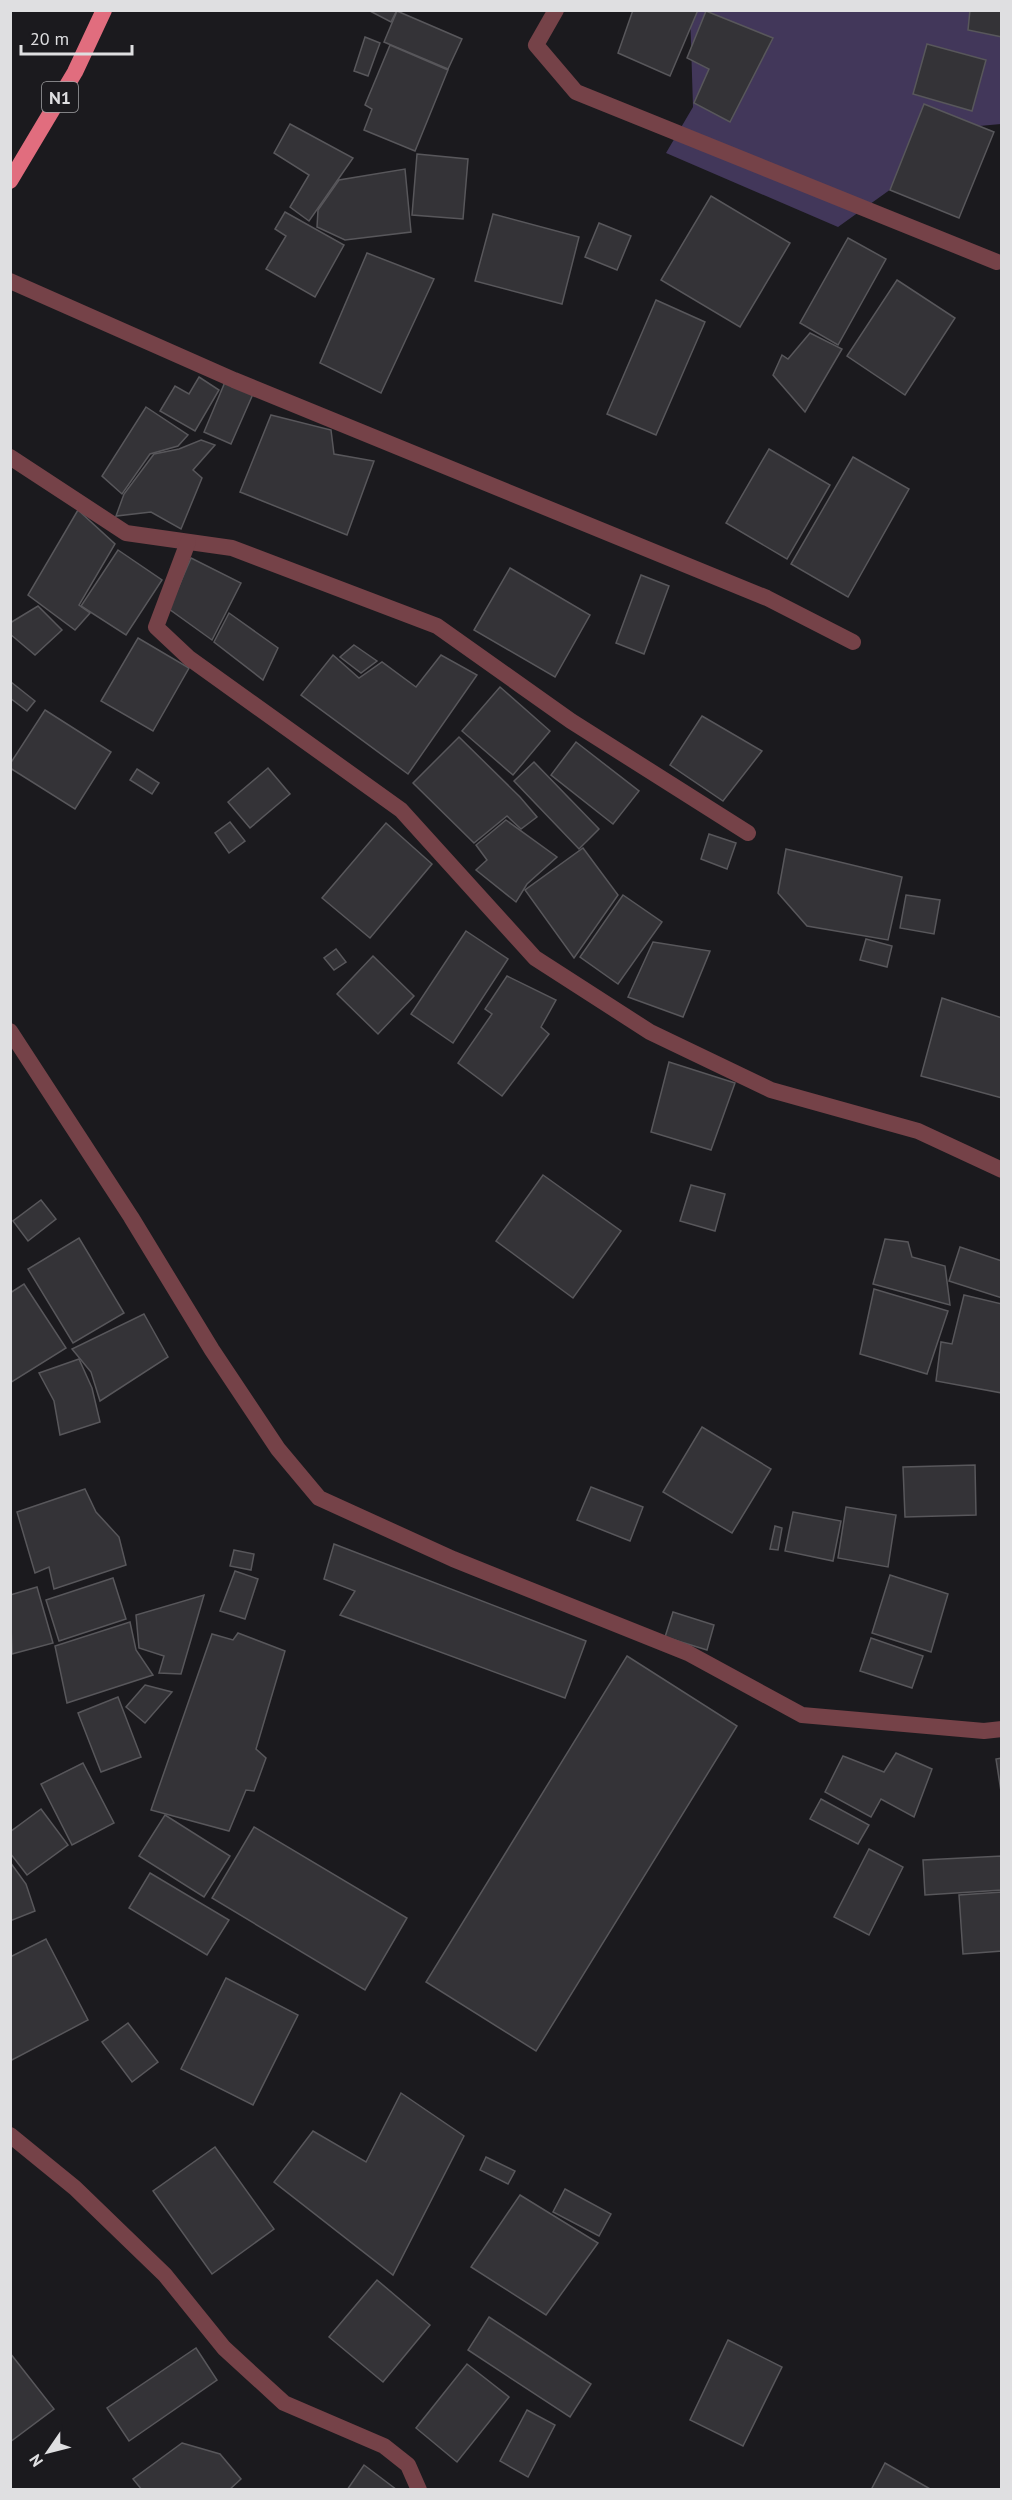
<svg xmlns="http://www.w3.org/2000/svg" width="1012" height="2500" viewBox="0 0 1012 2500" font-family="'PT Sans',sans-serif">
<style>
.green{fill:#42375a}
.building{fill:#343337;stroke:#58575b;stroke-width:1.5}
.lines{fill:none;stroke-linecap:round;stroke-linejoin:round}
.minor{stroke:#754248;stroke-width:16}
.trunk{stroke:#e16d7e;stroke-width:16}
.labels{text-anchor:middle;dominant-baseline:central;stroke-width:5;stroke-linejoin:round;paint-order:stroke}
.shield{fill:#1b1a1e;stroke:#a4a4a6;stroke-width:1.5}
.shield-label{font-size:18px;font-weight:bold;fill:#dfdfe1}
</style>
<rect width="100%" height="100%" fill="#1b1a1e"/>
<polygon class="green" points="690,11 1001,11 1001,124 979,126 838,227 666,153 693,107"/>
<g class="building">
<polygon points="368,10 397,10 391,22"/>
<polygon points="633,10 698,10 670,76 618,53"/>
<polygon points="970,10 1002,10 1002,37 968,30"/>
<polygon points="397,11 462,39 448,69 384,42"/>
<polygon points="706,11 773,38 730,122 694,103 709,69 687,58"/>
<polygon points="365,37 380,43 368,76 354,71"/>
<polygon points="927,44 986,60 972,111 913,94"/>
<polygon points="390,45 448,70 415,151 364,130 372,109 365,105"/>
<polygon points="924,104 994,132 959,218 890,190"/>
<polygon points="290,124 353,158 309,221 290,207 309,175 274,153"/>
<polygon points="417,154 468,159 463,219 412,215"/>
<polygon points="405,169 411,232 345,240 317,227 318,210 339,180"/>
<polygon points="711,196 790,243 740,327 661,280"/>
<polygon points="285,212 344,245 315,297 266,269 286,236 275,229"/>
<polygon points="493,214 579,237 562,304 475,281"/>
<polygon points="599,223 631,236 617,270 585,257"/>
<polygon points="848,238 886,259 838,345 800,323"/>
<polygon points="367,253 434,279 381,393 320,363"/>
<polygon points="897,280 955,318 905,395 847,356"/>
<polygon points="656,300 705,322 656,435 607,414"/>
<polygon points="810,333 842,349 805,412 773,375 782,355 788,359"/>
<polygon points="199,377 219,390 195,431 160,411 175,386 189,394"/>
<polygon points="225,382 253,394 231,444 204,432"/>
<polygon points="146,407 188,435 178,446 150,454 122,494 102,476"/>
<polygon points="271,415 331,430 334,454 374,461 347,535 240,492"/>
<polygon points="201,440 215,445 193,470 202,478 181,529 151,512 116,516 124,494 154,454 179,449"/>
<polygon points="769,449 830,485 787,559 726,523"/>
<polygon points="853,457 909,489 848,597 791,564"/>
<polygon points="78,510 115,544 79,605 90,613 75,630 28,595"/>
<polygon points="118,550 162,580 126,635 81,606"/>
<polygon points="191,558 241,583 212,640 169,609"/>
<polygon points="510,568 590,615 555,677 474,630"/>
<polygon points="641,575 669,586 644,654 616,643"/>
<polygon points="38,606 62,630 35,655 10,634 10,623"/>
<polygon points="229,613 278,648 263,680 214,642"/>
<polygon points="138,638 189,668 153,731 101,701"/>
<polygon points="354,645 377,661 361,673 340,657"/>
<polygon points="333,655 359,678 382,662 416,687 441,655 477,675 408,774 301,695"/>
<polygon points="11,682 35,701 27,711 10,698"/>
<polygon points="500,687 550,731 513,775 462,731"/>
<polygon points="45,710 111,752 75,809 10,768 10,764"/>
<polygon points="702,716 762,751 723,801 670,765"/>
<polygon points="459,737 520,797 537,817 521,829 507,816 474,843 413,783"/>
<polygon points="576,742 639,791 613,824 551,775"/>
<polygon points="534,762 599,829 579,849 514,781"/>
<polygon points="268,768 290,794 250,828 228,802"/>
<polygon points="137,769 159,783 152,794 130,780"/>
<polygon points="506,820 557,857 527,884 516,902 476,870 487,860 476,845"/>
<polygon points="230,822 245,841 229,853 215,833"/>
<polygon points="386,823 432,864 370,938 322,898"/>
<polygon points="709,834 736,843 727,869 701,859"/>
<polygon points="583,848 618,895 574,958 525,890"/>
<polygon points="786,849 902,877 888,940 807,926 778,893"/>
<polygon points="623,895 662,922 618,984 580,957"/>
<polygon points="906,895 940,900 934,934 900,928"/>
<polygon points="466,931 508,959 453,1043 411,1014"/>
<polygon points="866,939 892,946 887,967 860,960"/>
<polygon points="653,942 710,951 683,1017 628,997"/>
<polygon points="336,949 346,962 334,970 324,958"/>
<polygon points="373,956 414,996 378,1034 337,994"/>
<polygon points="507,976 556,1000 541,1027 549,1034 502,1096 458,1063 492,1014 485,1009"/>
<polygon points="942,998 1002,1018 1002,1098 921,1076"/>
<polygon points="669,1062 735,1083 711,1150 651,1132"/>
<polygon points="543,1175 621,1231 573,1298 496,1241"/>
<polygon points="691,1185 725,1194 715,1231 680,1221"/>
<polygon points="41,1200 56,1219 28,1241 13,1221"/>
<polygon points="79,1238 124,1313 73,1343 28,1269"/>
<polygon points="885,1239 908,1242 912,1257 945,1266 950,1305 873,1284"/>
<polygon points="960,1247 1002,1261 1002,1298 949,1281"/>
<polygon points="24,1284 66,1348 10,1383 10,1293"/>
<polygon points="874,1289 948,1311 927,1374 860,1354"/>
<polygon points="964,1295 1002,1304 1002,1393 936,1381 941,1342 952,1344"/>
<polygon points="144,1314 168,1357 100,1401 91,1372 72,1349"/>
<polygon points="79,1359 92,1388 100,1422 60,1435 54,1401 39,1373"/>
<polygon points="702,1427 771,1469 732,1533 663,1492"/>
<polygon points="975,1465 976,1515 905,1517 903,1467"/>
<polygon points="591,1487 643,1507 630,1541 577,1520"/>
<polygon points="85,1489 96,1512 119,1537 126,1565 54,1589 49,1567 35,1573 17,1512"/>
<polygon points="846,1507 896,1515 888,1567 838,1558"/>
<polygon points="793,1512 841,1521 833,1561 785,1551"/>
<polygon points="775,1526 782,1528 778,1550 770,1549"/>
<polygon points="334,1544 586,1641 565,1698 340,1615 355,1591 324,1579"/>
<polygon points="234,1550 254,1554 251,1570 230,1566"/>
<polygon points="235,1571 258,1579 245,1619 220,1611"/>
<polygon points="890,1575 948,1594 931,1652 872,1633"/>
<polygon points="113,1578 126,1619 59,1641 46,1600"/>
<polygon points="37,1587 53,1643 12,1654 10,1595"/>
<polygon points="204,1595 181,1674 159,1673 164,1656 139,1648 136,1615"/>
<polygon points="673,1612 714,1625 707,1650 665,1637"/>
<polygon points="130,1622 136,1650 153,1675 67,1703 55,1646"/>
<polygon points="238,1633 285,1651 256,1749 266,1758 254,1791 246,1790 229,1831 151,1810 212,1634 233,1640"/>
<polygon points="871,1638 923,1656 912,1688 860,1671"/>
<polygon points="627,1656 737,1726 536,2051 426,1982"/>
<polygon points="145,1685 172,1692 145,1723 126,1707"/>
<polygon points="118,1697 141,1757 101,1772 78,1713"/>
<polygon points="896,1753 932,1769 914,1817 881,1799 871,1817 825,1792 843,1756 884,1772"/>
<polygon points="1002,1758 1002,1798 996,1759"/>
<polygon points="83,1763 114,1823 72,1845 41,1784"/>
<polygon points="821,1799 869,1825 858,1844 810,1819"/>
<polygon points="41,1809 68,1845 27,1875 10,1853 10,1832"/>
<polygon points="165,1815 230,1856 204,1897 139,1856"/>
<polygon points="254,1827 407,1918 365,1990 212,1898"/>
<polygon points="869,1849 903,1867 869,1935 834,1917"/>
<polygon points="1002,1856 1002,1890 925,1895 923,1860"/>
<polygon points="10,1862 26,1884 35,1911 10,1921"/>
<polygon points="150,1873 229,1920 207,1955 129,1908"/>
<polygon points="1002,1892 1002,1951 963,1954 959,1895"/>
<polygon points="46,1939 88,2020 10,2061 10,1957"/>
<polygon points="226,1978 298,2015 253,2105 181,2069"/>
<polygon points="128,2023 158,2062 132,2082 102,2042"/>
<polygon points="401,2093 464,2136 393,2275 274,2182 313,2131 366,2162"/>
<polygon points="215,2147 274,2229 212,2274 153,2191"/>
<polygon points="486,2157 515,2171 508,2184 480,2170"/>
<polygon points="565,2189 611,2214 599,2236 553,2212"/>
<polygon points="520,2195 598,2243 546,2315 471,2267"/>
<polygon points="377,2280 430,2325 383,2382 329,2337"/>
<polygon points="489,2317 591,2384 570,2417 468,2350"/>
<polygon points="728,2340 782,2367 743,2446 690,2420"/>
<polygon points="196,2348 217,2380 129,2441 107,2408"/>
<polygon points="10,2353 54,2409 10,2442"/>
<polygon points="467,2364 509,2397 457,2462 416,2428"/>
<polygon points="527,2410 555,2425 528,2477 500,2461"/>
<polygon points="182,2443 220,2454 241,2479 229,2490 142,2490 133,2479"/>
<polygon points="885,2463 932,2490 871,2490"/>
<polygon points="364,2465 397,2490 347,2490"/>
</g>
<g class="lines">
<g class="minor">
<polyline points="556,10 536,45 576,92 997,262"/>
<polyline points="10,281 234,380 767,598 853,642"/>
<polyline points="10,457 126,533 232,548 437,626 571,721 748,833"/>
<polyline points="188,542 156,627 189,658 401,810 535,958 650,1032 771,1090 918,1131 1002,1170"/>
<polyline points="10,1031 131,1217 212,1350 278,1449 319,1498 453,1559 688,1653 802,1715 984,1731 1002,1729"/>
<polyline points="10,2135 75,2188 165,2275 224,2348 284,2403 384,2446 408,2465 419,2490"/>
</g>
<polyline class="trunk" points="10,181 75,72 104,10"/>
</g>
<g class="labels">
<rect class="shield" x="42" y="82" width="36" height="30" rx="4.5"/>
<g class="shield-label">
<text x="60" y="97">N1</text>
</g>
</g>
<rect width="1012" height="2500" fill="none" stroke="#dfdfe1" stroke-width="24"/>
<g transform="translate(48 2452) rotate(235)" stroke="#1b1a1e" stroke-width="4.5" paint-order="stroke">
<path d="M0-4.5L10 22L0 15L-10 22Z" fill="#dfdfe1"/>
<text y="-9" font-size="16" font-weight="bold" text-anchor="middle" fill="#dfdfe1">N</text>
</g>
<path d="M21 45v9h111v-9" fill="none" stroke="#dfdfe1" stroke-width="3"/>
<text x="30" y="45" font-size="18" fill="#dfdfe1" stroke="#1b1a1e" stroke-width="4.5" paint-order="stroke">20 m</text>
</svg>
